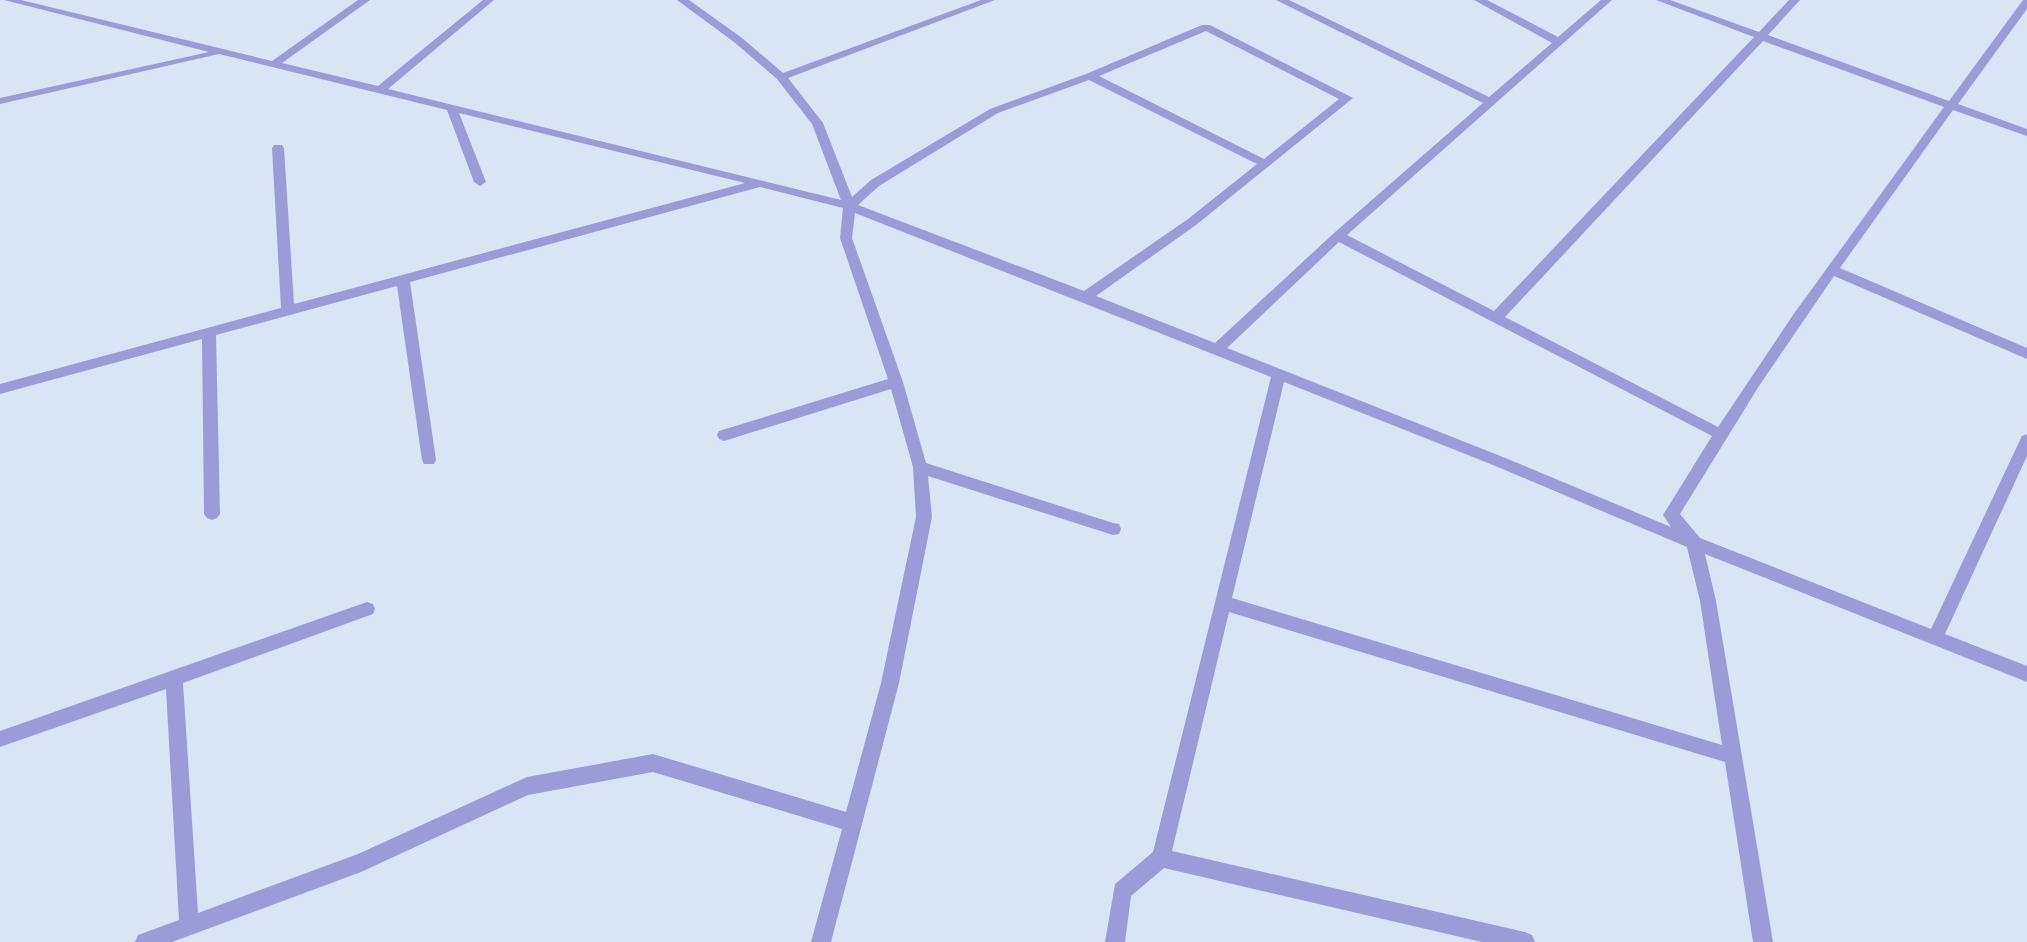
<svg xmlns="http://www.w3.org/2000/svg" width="2027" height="942" viewBox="0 0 2027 942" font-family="'Nunito Sans',sans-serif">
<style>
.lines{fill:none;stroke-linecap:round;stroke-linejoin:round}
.minor{fill:#9b9cd7;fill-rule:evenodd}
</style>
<rect width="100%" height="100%" fill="#d9e5f4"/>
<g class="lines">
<path class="minor" d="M4,0H21L272,61L358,0H370L282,63L378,86L483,0H494L388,89L841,200L812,124L777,79L734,42L677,0H689L742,38L783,73L981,0H995L788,78L823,123L852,197L871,180L990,109L1086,74L1202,25H1210L1353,98L1196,225L1096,296L1215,343L1334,233L1483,103L1276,0H1289L1489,97L1552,43L1474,0H1487L1558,37L1601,0H1612L1347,235L1494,311L1754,37L1656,0H1670L1759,32L1789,0H1800L1768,35L1949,101L2023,0H2027V9L1958,104L2027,129V136L1953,110L1840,268L2027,348V359L1834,276L1759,386L1680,514L1700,538L1931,629L2020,440L2022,436L2027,434V456L1945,634L2027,666V682L1705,554L1716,601L1773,942H1753L1725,762L1229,612L1172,851L1525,932L1532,935L1535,942H1482L1164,868L1131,896L1125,942H1105L1115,884L1153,852L1271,377L855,213L852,238L903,382L926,463L1113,523L1119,524L1121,529L1119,534L1113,535L928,476L932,517L899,683L831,942H811L842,829L653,772L528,795L361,872L172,942H135L138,935L179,920L166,689L0,747V731L367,602L373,604L375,609L373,614L183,683L198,913L358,854L527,777L653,754L846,812L881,683L916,517L913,467L891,389L724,441L719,439L717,435L719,431L888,379L840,238L843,208L760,187L410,282L436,460L434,464H424L422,460L397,286L216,335L220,514L217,518L212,520L207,518L204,514L202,339L0,394V384L281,308L272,148L274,145H282L284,148L294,304L745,183L459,113L486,182L480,186L474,182L447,110L219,54L0,104V98L209,52ZM1206,31L1339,99L1264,159L1099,76ZM1763,41L1944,107L1793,315L1718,427L1505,317ZM1089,80L1257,164L1188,219L1084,291L858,205L879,186L998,113ZM1339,242L1712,436L1663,515L1671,527L1503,457L1227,348ZM1284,382L1493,465L1687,547L1700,601L1722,745L1232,598Z"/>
</g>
</svg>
